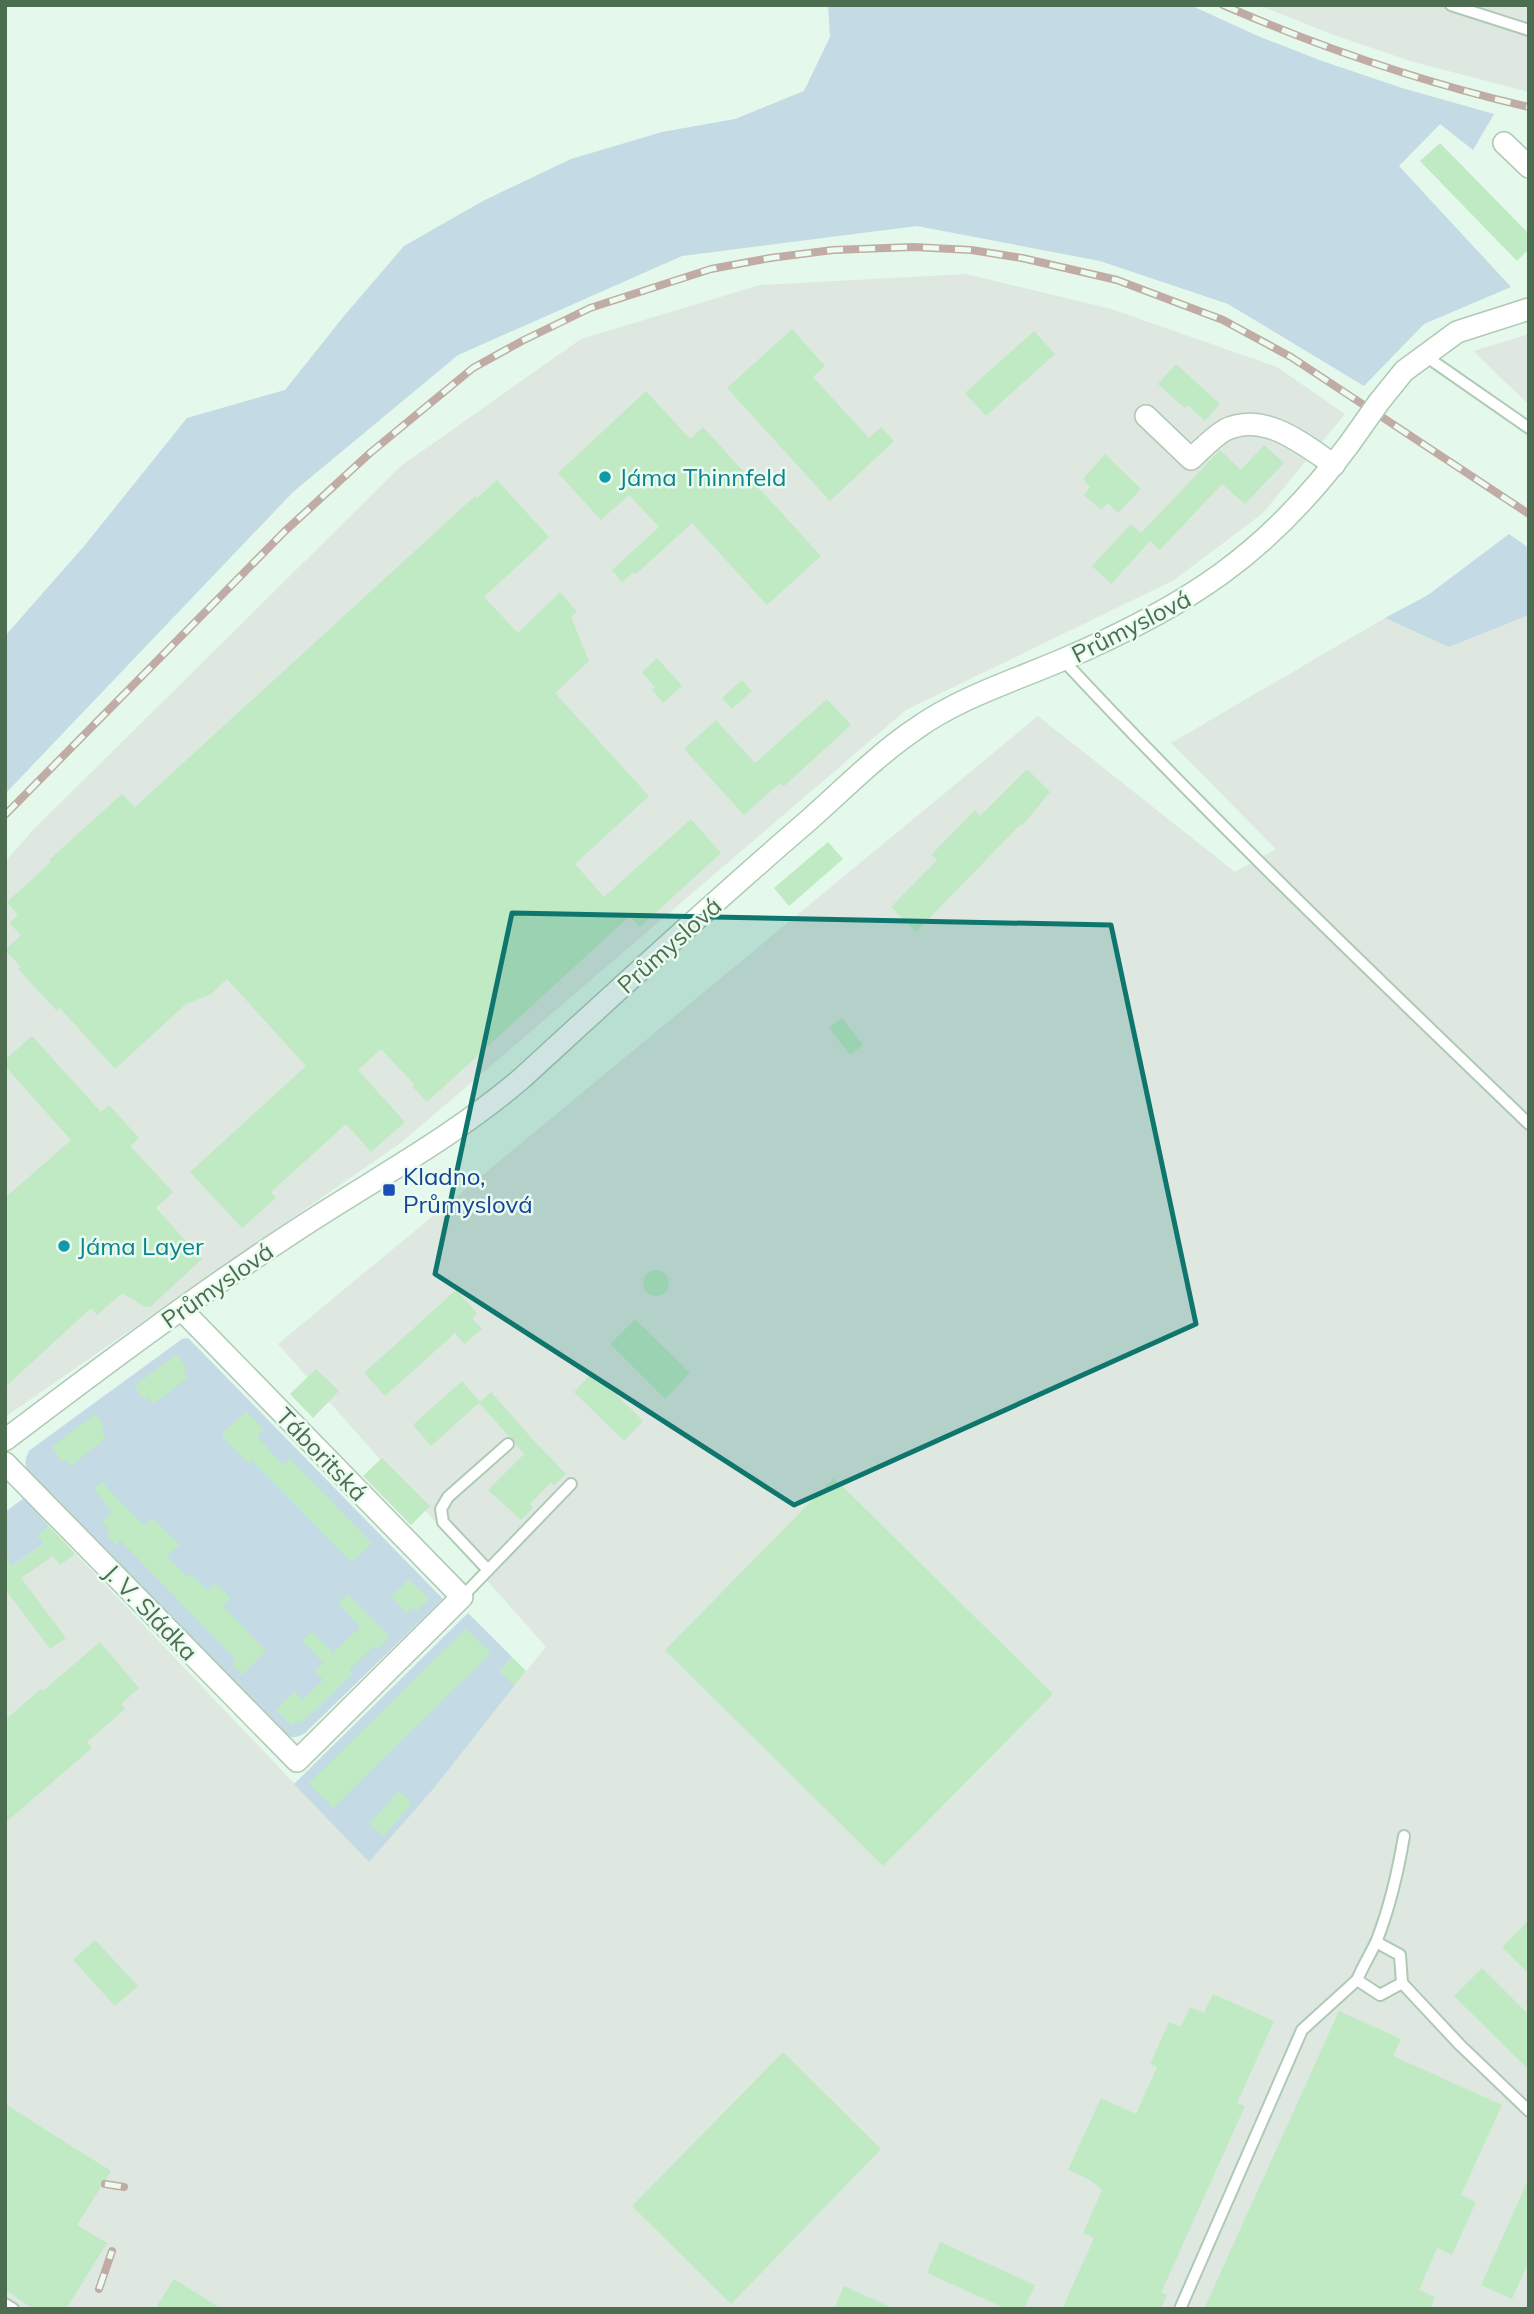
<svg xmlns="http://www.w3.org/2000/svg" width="1534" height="2314" viewBox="0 0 1534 2314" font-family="Mulish,sans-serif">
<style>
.industrial{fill:#dee8e0}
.green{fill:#c4dae4}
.building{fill:#bfeac4}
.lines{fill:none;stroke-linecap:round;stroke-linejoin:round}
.service-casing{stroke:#afcab4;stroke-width:14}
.minor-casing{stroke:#afcab4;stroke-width:24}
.service{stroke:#fff;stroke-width:10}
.minor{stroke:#fff;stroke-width:21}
.rail-casing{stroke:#c0aca4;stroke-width:8}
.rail{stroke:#e9fcef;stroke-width:5;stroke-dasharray:16;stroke-linecap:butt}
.minor-bridge-casing{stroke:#afcab4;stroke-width:24;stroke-linecap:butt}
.minor-bridge{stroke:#fff;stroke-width:21}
.marked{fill:#0f766e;fill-opacity:0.2;stroke:#0f766e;stroke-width:5;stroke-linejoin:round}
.culture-dot{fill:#0f9aa8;stroke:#e9fcef;stroke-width:2.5}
.transit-dot{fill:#1a4fb4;stroke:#e9fcef;stroke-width:2.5}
.labels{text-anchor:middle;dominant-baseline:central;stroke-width:5;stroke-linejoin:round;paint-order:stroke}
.culture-label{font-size:24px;fill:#0d838f;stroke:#e9fcef;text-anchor:start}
.street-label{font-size:24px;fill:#4d6d50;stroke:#e9fcef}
.transit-label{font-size:24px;fill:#164399;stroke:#e9fcef;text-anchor:start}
</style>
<rect width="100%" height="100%" fill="#e4f8eb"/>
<g class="industrial">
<polygon points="1259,5 1529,5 1529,92 1410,61 1331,34"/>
<polygon points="966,274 1111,309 1277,367 1345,414 1263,513 1174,580 906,710 402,1142 5,1417 5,862 32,831 401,466 581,339 760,285"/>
<polygon points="1529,334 1529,405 1473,351"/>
<polygon points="1529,615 1529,2309 5,2309 5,1571 57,1534 369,1862 546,1647 278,1344 1038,716 1235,872 1276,849 1171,743 1385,618 1449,647"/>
</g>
<g class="green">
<polygon points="828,5 1190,5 1258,36 1322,61 1402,88 1494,114 1473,150 1440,124 1399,166 1511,287 1424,324 1364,386 1228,304 1100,261 917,226 682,256 458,355 293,492 5,794 5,636 85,545 187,418 285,390 344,316 404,246 483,201 571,159 662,132 735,119 804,91 830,37"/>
<polygon points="1509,534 1529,548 1529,615 1449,647 1385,618 1428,595"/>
<path d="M188,1338L443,1599L305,1733C297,1738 291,1739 284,1733L28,1471C24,1464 25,1457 30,1450L182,1339Z"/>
<polygon points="24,1498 49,1526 38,1536 44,1543 5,1571 5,1512"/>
<polygon points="468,1613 513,1658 500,1671 515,1685 434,1788 369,1862 294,1784"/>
</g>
<g class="building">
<polygon points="1440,143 1529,234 1529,249 1517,261 1420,161"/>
<polygon points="792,329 825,366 813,377 869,438 881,427 894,441 830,501 727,388"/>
<polygon points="1034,331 1055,354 986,416 965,393"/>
<polygon points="1176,364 1220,404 1205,421 1188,405 1185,408 1158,384"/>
<polygon points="646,391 690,439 703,427 821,556 767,605 692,523 636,574 634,572 622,582 612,570 659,527 629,495 601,520 558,473"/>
<polygon points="1264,445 1284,463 1245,504 1222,484 1160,550 1150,541 1111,584 1092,566 1131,524 1141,533 1220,450 1241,470"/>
<polygon points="1105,454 1141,489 1118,513 1108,503 1101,510 1084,495 1090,487 1083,479"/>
<polygon points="497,480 549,537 484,597 518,633 560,592 577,612 571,617 589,661 555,693 649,796 575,864 604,897 691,819 721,853 640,927 630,916 427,1102 412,1086 414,1084 381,1049 358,1070 405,1122 371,1152 346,1124 271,1192 276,1198 242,1228 190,1172 306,1066 227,979 211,994 186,1004 115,1069 60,1008 57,1011 18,969 21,967 5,950 21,935 9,923 18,915 7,902 51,862 49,860 122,794 135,807 475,496 477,498"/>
<polygon points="657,658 682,686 663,703 652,690 655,687 642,672"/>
<polygon points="742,680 752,691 732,709 722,698"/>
<polygon points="827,699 851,725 783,787 780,783 744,815 684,749 716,720 755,763"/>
<polygon points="1027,769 1050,792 1023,825 1021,824 916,932 891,907 937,860 931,855 975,810 980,816"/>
<polygon points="828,842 843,859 789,906 774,888"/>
<polygon points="842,1018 863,1045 850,1055 829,1028"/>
<polygon points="32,1036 101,1112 109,1105 139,1138 130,1146 173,1192 156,1208 202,1259 150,1307 145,1307 122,1293 97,1315 91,1308 5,1387 5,1198 71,1140 5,1066 5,1060"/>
<circle cx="656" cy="1283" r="13"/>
<polygon points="456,1290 477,1313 472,1318 482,1329 464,1344 455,1333 385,1396 364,1373"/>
<polygon points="635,1319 690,1373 665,1399 610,1344"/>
<polygon points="177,1354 187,1368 183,1371 188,1378 153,1404 148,1397 144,1400 134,1386"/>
<polygon points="316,1369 339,1391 313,1418 290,1394"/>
<polygon points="593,1372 643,1421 624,1441 574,1392"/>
<polygon points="462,1381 480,1402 431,1446 413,1425"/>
<polygon points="491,1392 535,1442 566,1474 554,1486 551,1482 530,1504 533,1508 521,1520 488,1490 524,1454 516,1445 514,1439 509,1436 479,1403"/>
<polygon points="246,1411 264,1430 257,1436 283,1465 290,1459 372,1543 352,1562 251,1460 248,1463 221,1435"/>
<polygon points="95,1414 105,1428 101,1431 106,1438 71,1466 66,1458 62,1462 52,1447"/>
<polygon points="382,1458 430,1506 411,1525 363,1476"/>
<polygon points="834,1478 1053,1694 883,1866 665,1650"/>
<polygon points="102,1482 144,1526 152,1518 180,1545 167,1557 187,1577 191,1574 208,1591 216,1583 231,1598 223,1606 266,1651 242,1675 232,1664 236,1660 120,1540 116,1545 106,1535 110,1531 102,1522 112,1512 94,1488"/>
<polygon points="49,1526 75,1554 60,1565 53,1556 21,1578 66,1638 50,1649 5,1589 5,1556 13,1566 44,1543 38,1536"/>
<polygon points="409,1579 429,1599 417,1611 413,1608 407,1613 391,1597"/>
<polygon points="347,1594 390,1637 378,1649 374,1646 349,1670 353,1673 301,1724 298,1720 292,1726 276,1710 294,1691 302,1700 323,1680 315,1671 323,1663 302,1641 312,1632 333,1653 360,1627 338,1603"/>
<polygon points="466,1629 491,1653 333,1808 309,1783"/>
<polygon points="100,1642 139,1688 121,1704 125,1709 87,1742 92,1748 5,1823 5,1720 41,1689 43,1691"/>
<polygon points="513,1658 526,1671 515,1685 500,1671"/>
<polygon points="399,1791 412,1803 384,1836 369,1824"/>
<polygon points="1529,1920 1529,1974 1502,1947"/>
<polygon points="95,1940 138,1986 115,2006 73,1960"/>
<polygon points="1482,1968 1529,2015 1529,2070 1454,1996"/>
<polygon points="1213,1994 1274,2021 1237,2103 1245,2106 1161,2293 1167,2295 1161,2309 1062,2309 1094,2238 1083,2233 1102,2190 1090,2180 1068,2170 1101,2098 1136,2114 1157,2067 1150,2064 1169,2022 1181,2027 1190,2007 1204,2013"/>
<polygon points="1339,2011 1401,2039 1393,2056 1502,2105 1461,2195 1476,2202 1452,2255 1437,2248 1419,2290 1435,2297 1430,2309 1204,2309"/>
<polygon points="783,2052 881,2149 731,2304 632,2206"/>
<polygon points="5,2104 111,2171 77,2225 107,2243 66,2309 33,2309 5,2289"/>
<polygon points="1529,2178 1529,2261 1512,2299 1481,2285"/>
<polygon points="940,2242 1035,2285 1024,2309 1007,2309 927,2273"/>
<polygon points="174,2279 222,2309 155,2309"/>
<polygon points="844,2286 895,2309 834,2309"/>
</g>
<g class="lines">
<defs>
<g id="service">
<polyline points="1451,5 1529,30"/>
<polyline points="1424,355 1529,428"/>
<path d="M1063,660C1212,820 1371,972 1529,1124"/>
<polyline points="488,1570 443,1522 441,1509 448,1497 508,1444"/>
<polyline points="462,1597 571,1484"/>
<path d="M1376,1942L1400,1955L1402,1983L1380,1995L1357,1980C1363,1966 1371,1953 1377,1940C1390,1906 1398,1872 1404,1836"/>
<polyline points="1402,1983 1460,2045 1529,2111"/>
<polyline points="5,2304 13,2309"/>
<polyline points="1180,2309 1302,2030 1357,1980"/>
</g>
<g id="minor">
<polyline points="1504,143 1529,167"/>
<polyline points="1379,402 1404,371 1457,332 1529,309"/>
<path d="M1146,416L1191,459C1201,450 1213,437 1225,430C1264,411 1303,444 1334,465"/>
<path d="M5,1440C100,1368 196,1296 295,1231C371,1181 452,1138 521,1079C616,992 711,904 809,820C843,790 876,756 914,730C958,698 1013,681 1062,660C1188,606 1268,554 1350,443"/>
<polyline points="5,1463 297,1761 462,1597 182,1310"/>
</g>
</defs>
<use href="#service" class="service-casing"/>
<use href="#minor" class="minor-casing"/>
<use href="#service" class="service"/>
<use href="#minor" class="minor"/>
<defs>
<g id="rail">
<path d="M1223,5C1322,48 1424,83 1529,107"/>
<polyline points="5,815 285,531 370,453 473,368 522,341 590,308 711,269 770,258 833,250 913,247 971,250 1022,258 1117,280 1223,320 1291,357 1529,514"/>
<polyline points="105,2184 124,2187"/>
<polyline points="99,2289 112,2251"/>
</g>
</defs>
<use href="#rail" class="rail-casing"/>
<use href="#rail" class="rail"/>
<defs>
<polyline id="minor-bridge" points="1350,443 1379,402"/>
</defs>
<use href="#minor-bridge" class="minor-bridge-casing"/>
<use href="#minor-bridge" class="minor-bridge"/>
</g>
<path class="marked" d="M512,913L1111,925L1196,1324L794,1505L435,1274Z"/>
<g class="culture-dot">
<circle cx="605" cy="477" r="7"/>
<circle cx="64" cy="1246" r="7"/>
</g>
<rect class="transit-dot" x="382" y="1183" width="14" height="14" rx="3.5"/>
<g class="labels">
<g class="culture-label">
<text x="619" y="477">Jáma Thinnfeld</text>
<text x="78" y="1246">Jáma Layer</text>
</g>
<g class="street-label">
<text transform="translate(1131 626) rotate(-27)">Průmyslová</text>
<text transform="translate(669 945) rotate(-42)">Průmyslová</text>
<text transform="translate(217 1285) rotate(-35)">Průmyslová</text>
<text transform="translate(322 1454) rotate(46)">Táboritská</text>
<text transform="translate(151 1612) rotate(46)">J. V. Sládka</text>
</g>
<g class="transit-label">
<text x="403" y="1176">Kladno,<tspan x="403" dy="28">Průmyslová</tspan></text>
</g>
</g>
<rect width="1534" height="2314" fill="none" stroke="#4d6d50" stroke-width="14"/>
</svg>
